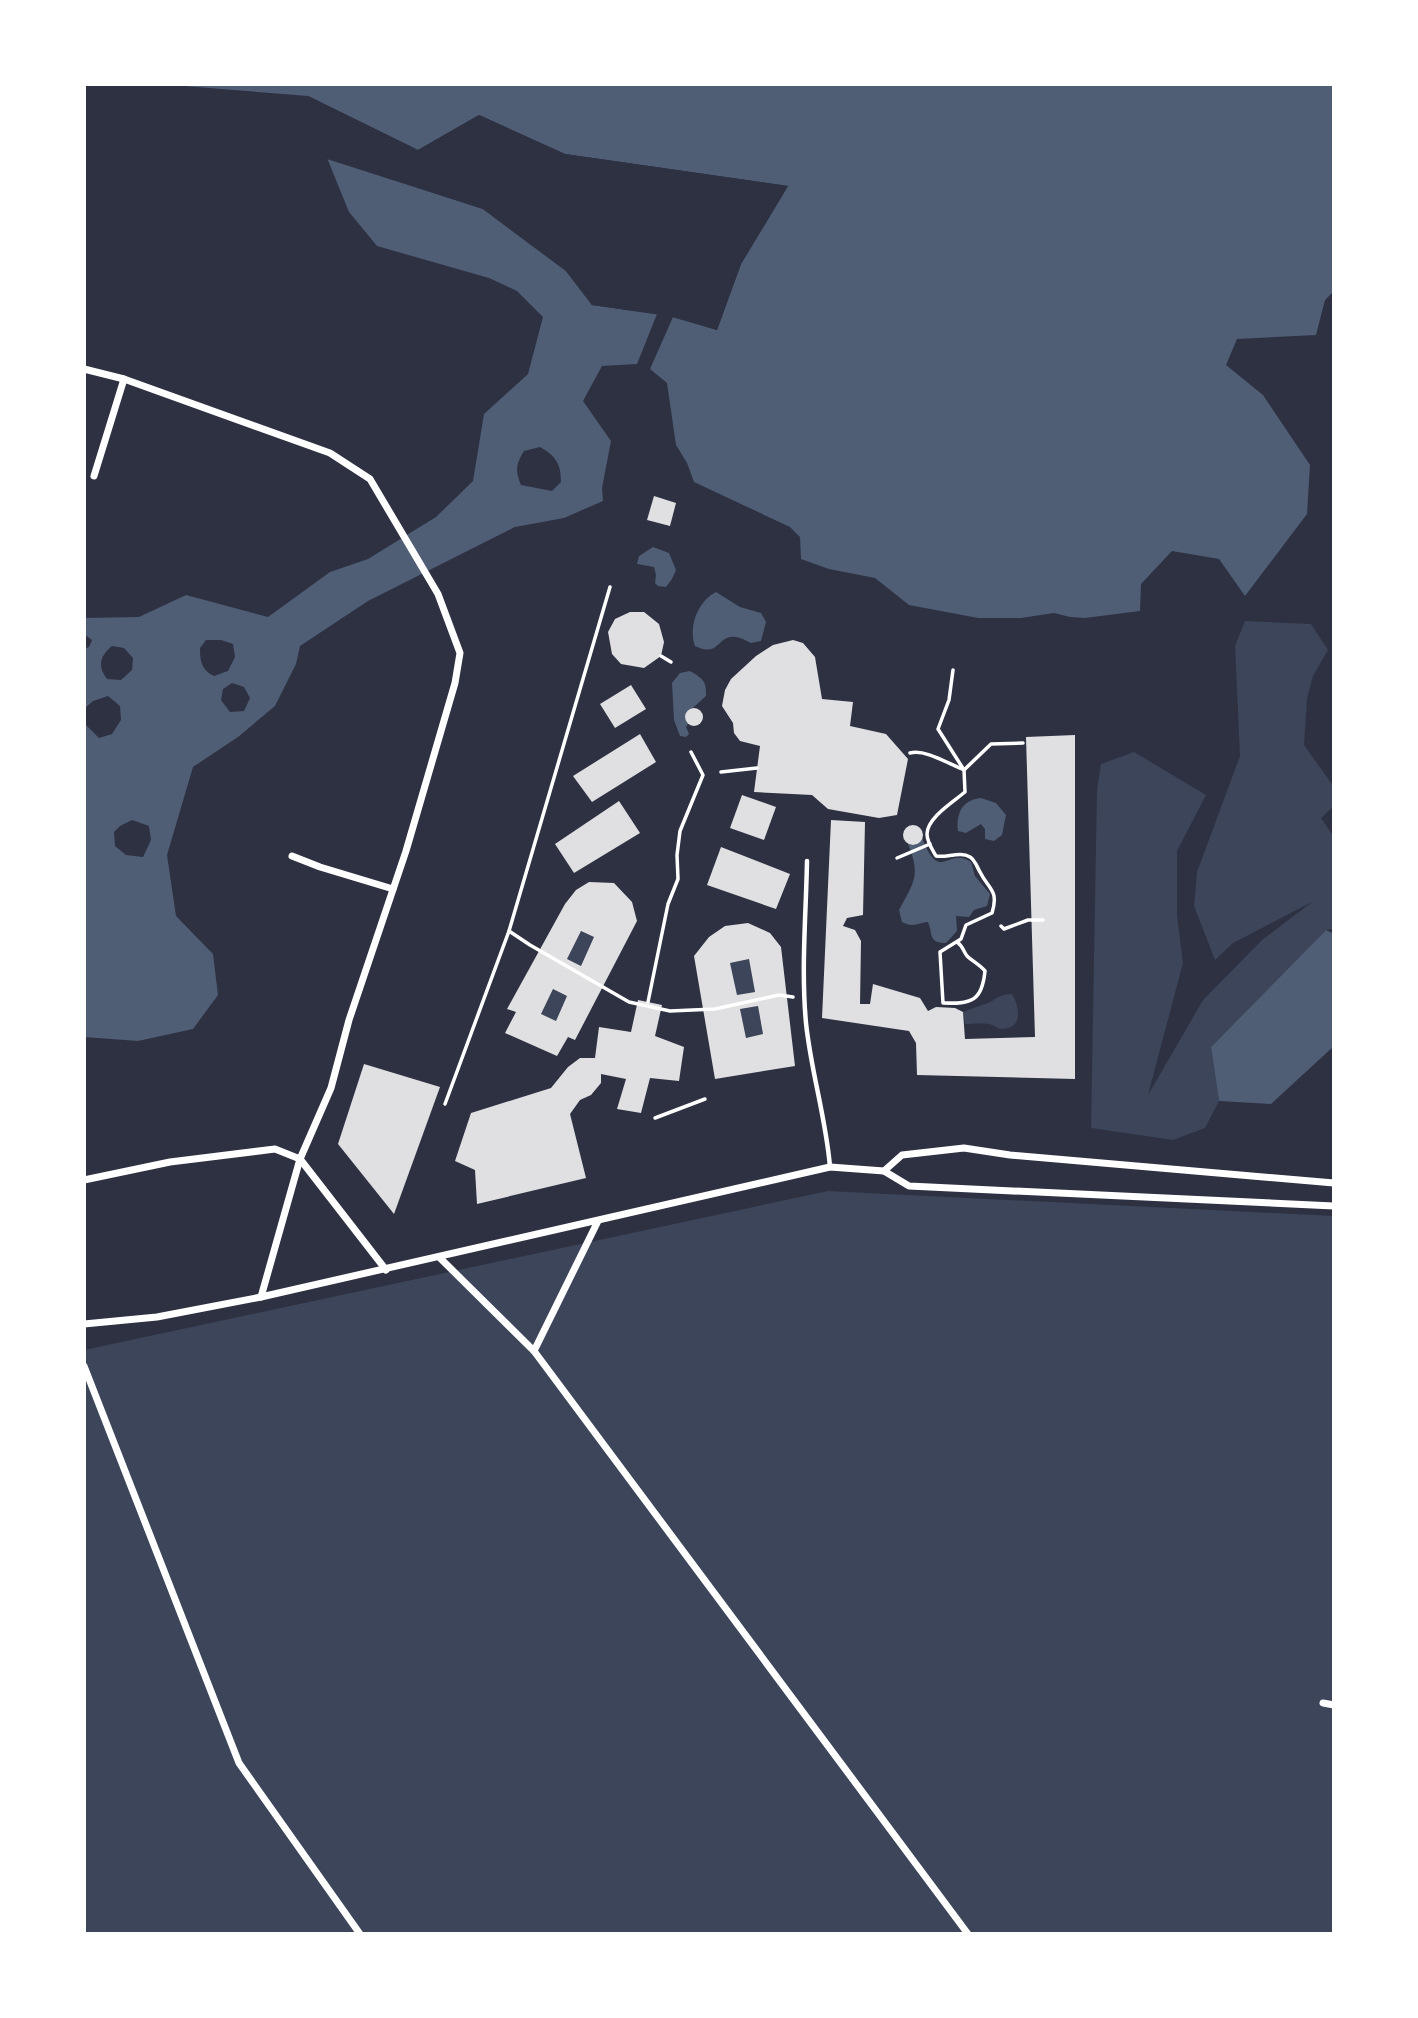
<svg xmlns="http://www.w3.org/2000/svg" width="1418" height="2018" viewBox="0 0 1418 2018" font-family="'Noto Sans',sans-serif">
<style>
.green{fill:#3c4559}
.water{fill:#4f5d75;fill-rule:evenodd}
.pier{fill:#2d3142}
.building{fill:#e0e0e3;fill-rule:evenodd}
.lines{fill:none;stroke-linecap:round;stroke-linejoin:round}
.path{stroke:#fff;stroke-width:3.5}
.service{stroke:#fff;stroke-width:4.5}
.minor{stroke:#fff;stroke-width:7}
</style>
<rect width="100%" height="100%" fill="#2d3142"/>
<g class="green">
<polygon points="1245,621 1311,624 1328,650 1313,676 1307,699 1304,745 1334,787 1334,806 1321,818 1334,837 1334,929 1326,930 1211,1047 1219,1101 1205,1128 1173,1140 1091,1128 1097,789 1101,764 1134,752 1206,795 1177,851 1177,915 1183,963 1148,1095 1203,1000 1262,940 1312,902 1233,943 1215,960 1194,906 1197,872 1240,756 1235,646"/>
<polygon points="581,931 594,937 581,966 567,959"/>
<polygon points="749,959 755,992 737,995 730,963"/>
<polygon points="553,989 567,996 556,1021 541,1014"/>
<path d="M1012,994C1019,1005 1024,1028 1003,1029C997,1029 993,1024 988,1024C980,1023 972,1024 965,1024L963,1012C971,1009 978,1006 985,1004C997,1001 994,995 1012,994Z"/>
<polygon points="758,1006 763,1034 746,1038 740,1009"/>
<polygon points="828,1191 1334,1216 1334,1934 84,1934 84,1350"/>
</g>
<g class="water">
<polygon points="180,84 1334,84 1334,291 1325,300 1316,335 1237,339 1226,365 1263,395 1310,465 1307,514 1245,596 1219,559 1172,551 1141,584 1140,611 1085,618 1070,617 1054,613 1021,618 978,618 909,605 875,578 829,569 801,559 800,537 790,527 694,482 687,463 676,445 667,383 650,369 673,317 717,330 741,264 788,186 565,154 479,115 418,150 308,96 184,86"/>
<path d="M327,158L483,209L566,271L592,305L657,314L637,364L602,366L583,401L611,441L602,488L603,501L564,518L515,527L368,601L300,646L296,664L275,706L238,737L193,767L167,855L176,916L213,954L218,995L193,1029L138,1041L84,1037V714L86,725L99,738L112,734L121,720L120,706L108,696L93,701L84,709V649L89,647L92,640L84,634V618L139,617L186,595L268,617L330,572L368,559L436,517L473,481L484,414L528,374L543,317L517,291L489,278L377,246L349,212ZM540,447C556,456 561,464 561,482L552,491L521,485C515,471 516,464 524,451ZM206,640H221L233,644L235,657L228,671L214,676C202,670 200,662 200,648ZM112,646L124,648L133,658L132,670L121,680L107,679C97,666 100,656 112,646ZM232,683L244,687L250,698L244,711L230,712L221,700L223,689ZM132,820L149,826L151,840L143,857L126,855L115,846L114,832L120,826Z"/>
<polygon points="653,547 669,553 676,570 672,579 666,587 658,586 655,583 656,575 654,567 637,564 639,556"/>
<path d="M716,592L740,607L761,613L766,622L761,641L751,643C715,622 725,661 695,646C688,627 698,601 716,592Z"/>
<path d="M690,671C702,678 707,681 706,696L686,714L685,719L688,724L686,727L689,734L686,737L680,736L674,720L672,683L680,673Z"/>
<path d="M981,798L996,803L1006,815L1002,835L994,841L985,839V829L981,824L966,833L958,831C956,813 962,800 981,798Z"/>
<path d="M922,838C941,885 947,846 971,862L975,876L990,894L987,906L974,910L969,917L956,916L957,931L946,943C928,943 933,934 928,922C917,923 913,928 902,922L899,910C914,882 921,876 908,844L915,845Z"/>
<polygon points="1326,930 1334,934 1334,1046 1271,1104 1219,1101 1211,1047"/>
</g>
<g class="pier">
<polygon points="308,96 418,150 479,115 565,154 788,186 741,264 717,330 669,316 673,313 715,326 738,263 783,189 564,157 479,119 418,154 309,100"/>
<polygon points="326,155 485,206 569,268 594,302 658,311 661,315 592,305 566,271 483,209 327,159"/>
</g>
<g class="building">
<polygon points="654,496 676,503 670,526 647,520"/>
<polygon points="630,612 644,612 659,624 664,642 661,656 644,668 621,664 612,654 608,632 615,619"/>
<polygon points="793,640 803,643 815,657 822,699 853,702 850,726 886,734 908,759 897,815 879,818 828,809 812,795 754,792 760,746 740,741 734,733 733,723 722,706 725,690 731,679 756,656 773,645"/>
<polygon points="631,685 646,709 615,728 600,704"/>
<circle cx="694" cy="717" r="9"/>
<polygon points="640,734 656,762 592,802 573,776"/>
<polygon points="1075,735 1075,1079 917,1075 916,1043 909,1031 822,1018 831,820 865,822 863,915 847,918 843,926 855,930 861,941 860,1004 870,1004 873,984 920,998 928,1011 936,1007 955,1008 963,1012 965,1039 1035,1037 1026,737"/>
<polygon points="742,795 776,807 764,840 730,828"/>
<polygon points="619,801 640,833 574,873 555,844"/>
<circle cx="913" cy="835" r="10"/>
<polygon points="721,847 790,874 776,909 707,885"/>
<path d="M589,882L614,883L632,902L637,921L575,1040L568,1037L557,1056L505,1033L516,1012L507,1009L565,904L576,890ZM581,931L594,937L581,966L567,959ZM553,989L567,996L556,1021L541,1014Z"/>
<path d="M748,923L770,933L781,947L795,1066L715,1079L694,956L709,937L725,926ZM749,959L755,992L737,995L730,963ZM758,1006L763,1034L746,1038L740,1009Z"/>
<polygon points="638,1000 662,1005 655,1036 684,1047 679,1081 650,1078 641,1113 617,1109 626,1079 601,1074 601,1083 591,1095 580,1100 570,1114 586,1178 477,1204 475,1170 455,1161 471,1113 551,1088 568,1067 580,1058 595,1058 599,1027 631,1032"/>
<polygon points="364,1064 440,1087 394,1214 338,1144"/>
</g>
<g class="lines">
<g class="path">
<polyline points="661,656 671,662"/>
<polyline points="953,670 949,700 938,729 964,770"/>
<path d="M910,753C925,749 947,763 962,769"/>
<polyline points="721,772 757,768"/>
<polyline points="897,858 930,844"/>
<polyline points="1001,926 1004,929 1028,920 1043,920"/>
<polyline points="509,931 530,945 629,1002 670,1011 715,1009 779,995 793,997"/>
<path d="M957,942C963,946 963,951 967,956C972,961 979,964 985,971C982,1001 972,1004 943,1003L940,952L961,939L966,925L992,913C999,890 989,890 980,872C977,867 975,860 970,857C960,851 947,858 936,856C932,849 927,842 927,834C927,818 953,802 965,792L964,770L991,744L1023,743"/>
<polyline points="648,1002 668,904 678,879 677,855 680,831 703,775 691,752"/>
<polyline points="445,1104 509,931 610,587"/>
<polyline points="655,1118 705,1099"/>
</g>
<path class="service" d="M807,861C806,915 801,970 806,1023C811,1072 826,1118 830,1167"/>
<g class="minor">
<polyline points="84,369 124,379 330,453 370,479 438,594 460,653 455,683 406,851 349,1020 331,1088 300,1159 261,1297"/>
<polyline points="94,476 124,379"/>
<polyline points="292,856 320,867 393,889"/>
<polyline points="884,1171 902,1155 964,1148 1010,1155 1334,1183"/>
<polyline points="84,1180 170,1162 275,1149 300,1159 386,1270"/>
<polyline points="440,1258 534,1351 968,1934"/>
<polyline points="84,1324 157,1317 261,1297 830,1167 884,1171 909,1186 1334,1206"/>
<polyline points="534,1351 598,1221"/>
<polyline points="84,1366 239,1763 360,1934"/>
<polyline points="1323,1703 1334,1705"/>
</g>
</g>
<rect width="1418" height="2018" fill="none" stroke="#ffffff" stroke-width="172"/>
</svg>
